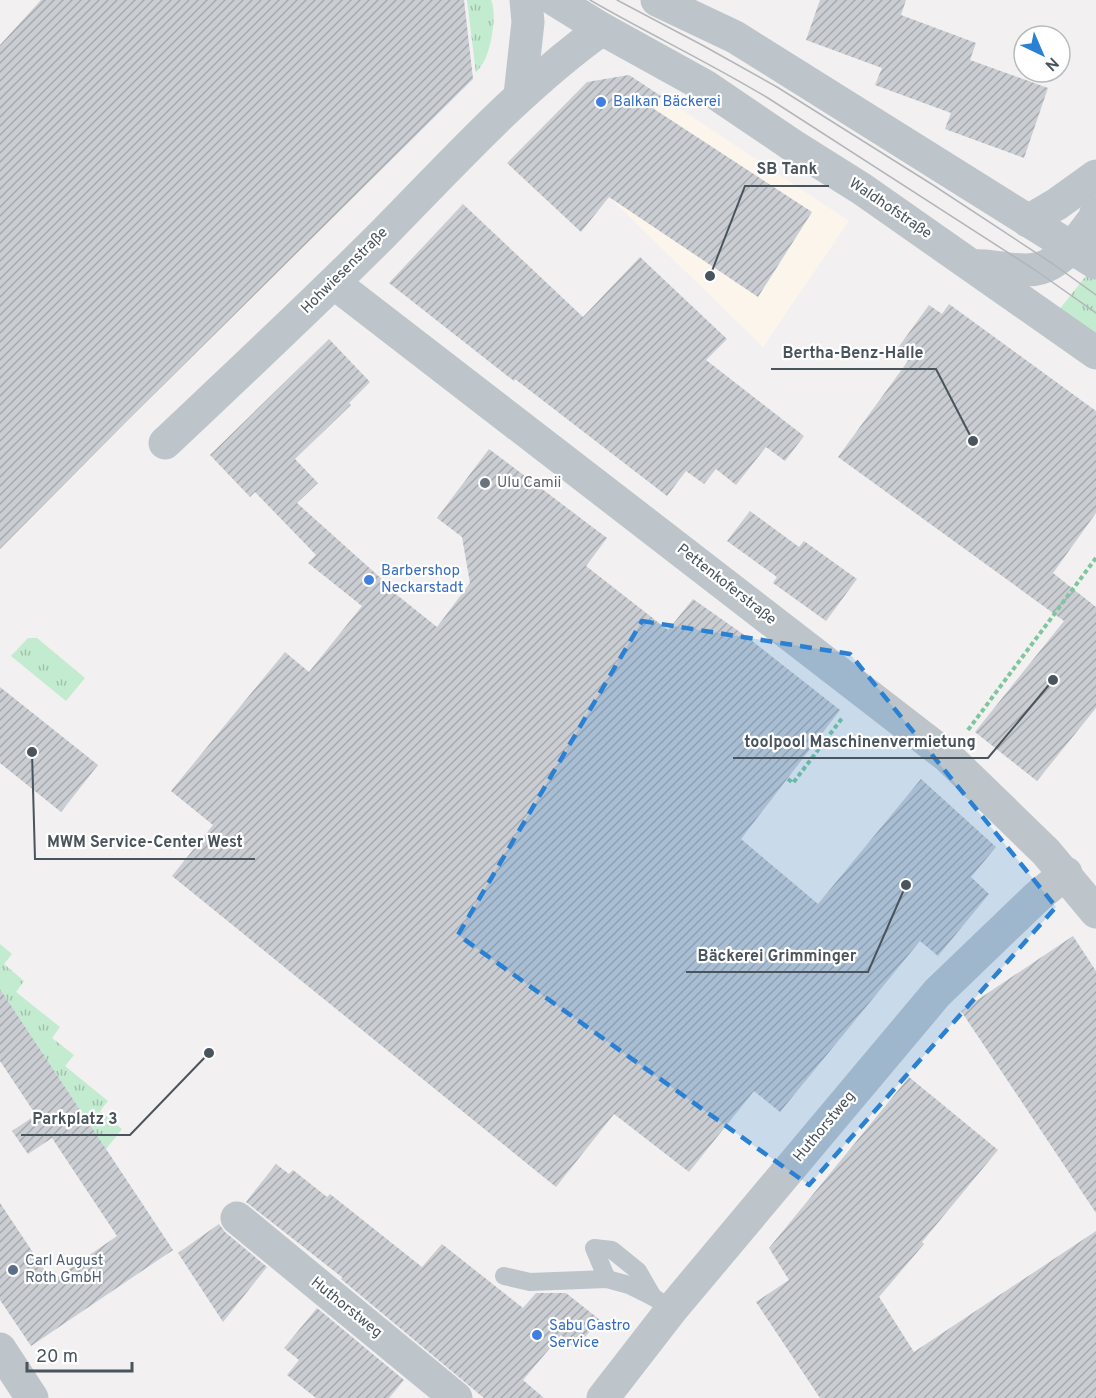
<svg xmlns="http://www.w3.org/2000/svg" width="1096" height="1398" viewBox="0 0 1096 1398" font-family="Overpass,sans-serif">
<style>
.commercial{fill:#fbf5eb}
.grass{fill:url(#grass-tufts)}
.building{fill:url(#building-hatch)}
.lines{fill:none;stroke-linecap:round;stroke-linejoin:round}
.path{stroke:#7ec69d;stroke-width:4;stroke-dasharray:4.5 3;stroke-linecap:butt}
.service{stroke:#bdc5cb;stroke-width:18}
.minor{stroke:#bdc5cb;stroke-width:33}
.tertiary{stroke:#bdc5cb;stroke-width:33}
.tram{stroke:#b3b6b9;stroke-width:1.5}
.marked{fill:#2a80d2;fill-opacity:0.2;stroke:#2a80d2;stroke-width:4.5;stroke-dasharray:12 8;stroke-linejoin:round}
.shop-dot{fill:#3f7fe0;stroke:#fff;stroke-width:2}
.worship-dot{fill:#6b7280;stroke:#fff;stroke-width:2}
.service-dot{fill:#5c6f8a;stroke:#fff;stroke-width:2}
.labels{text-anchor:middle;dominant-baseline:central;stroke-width:4.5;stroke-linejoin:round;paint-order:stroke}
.shop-label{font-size:15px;fill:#366cbe;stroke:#fff;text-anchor:start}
.street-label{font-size:15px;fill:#49545c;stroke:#fff}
.worship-label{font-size:15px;fill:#5b616d;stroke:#fff;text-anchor:start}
.service-label{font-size:15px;fill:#4e5e75;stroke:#fff;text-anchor:start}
.leader{fill:none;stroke:#49545c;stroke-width:2}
.callout-dot{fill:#49545c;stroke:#fff;stroke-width:2}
.callout-label{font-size:16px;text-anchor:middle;font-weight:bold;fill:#49545c;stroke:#fff;stroke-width:4.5;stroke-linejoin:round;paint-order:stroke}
</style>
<defs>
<pattern id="grass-tufts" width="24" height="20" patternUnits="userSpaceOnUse" patternTransform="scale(1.5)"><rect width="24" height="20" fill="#c3ebcf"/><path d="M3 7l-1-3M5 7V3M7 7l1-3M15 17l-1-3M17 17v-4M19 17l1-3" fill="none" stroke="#a0c1ab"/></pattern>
<pattern id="building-hatch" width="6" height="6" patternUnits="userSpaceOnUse" patternTransform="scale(1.5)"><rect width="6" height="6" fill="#cacdd2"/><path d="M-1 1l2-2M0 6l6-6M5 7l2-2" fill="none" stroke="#a6a9ae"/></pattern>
</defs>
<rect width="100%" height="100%" fill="#f2f0f0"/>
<polygon class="commercial" points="661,96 849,221 763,347 605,193"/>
<g class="grass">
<path d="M467,0H491C497,13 492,43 486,57C484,63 479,68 476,73Z"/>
<polygon points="1089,272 1096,277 1096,344 1055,315"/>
<polygon points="28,638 37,638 85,678 66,701 11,656"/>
<polygon points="0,944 12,954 4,964 24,981 16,992 60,1027 52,1038 74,1055 65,1066 108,1101 100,1111 122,1129 106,1149 0,989"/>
</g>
<g class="building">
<polygon points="41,0 464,0 473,79 128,420 0,549 0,45"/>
<polygon points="820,0 906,0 901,15 976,43 970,60 1048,88 1024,158 945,129 951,113 875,85 882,68 806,40"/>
<polygon points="629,75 661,96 654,109 812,212 758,297 609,197 581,232 507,163 587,82"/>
<polygon points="463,204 583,317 640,257 727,339 706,360 804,436 785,461 766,447 736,485 716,469 704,484 686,471 667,496 515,379 514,381 482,356 389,283"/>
<polygon points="949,304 1096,411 1096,513 1053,573 1096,607 1096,708 1037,781 975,732 1064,621 838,457 908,361 895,352 929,305 942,314"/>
<polygon points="329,339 370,382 349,403 351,405 295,459 318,483 297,503 384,581 382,583 437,627 470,583 462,537 437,518 489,449 607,538 586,566 668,630 693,599 747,637 840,710 741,839 818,904 921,779 996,847 971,877 989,894 938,956 920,941 780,1112 754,1091 689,1172 614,1114 556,1187 172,876 213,825 171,791 285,652 309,672 362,606 308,563 316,555 255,492 250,497 210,455"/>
<polygon points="750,511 799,547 804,541 857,579 826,621 773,583 777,577 727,541"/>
<polygon points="0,687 98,765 61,812 0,763"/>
<polygon points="1073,936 1096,971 1096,1213 961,1011"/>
<polygon points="0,989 173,1250 31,1346 0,1300 0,1203 52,1281 117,1236 52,1138 28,1154 12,1131 36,1115 0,1061"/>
<polygon points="909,1077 998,1150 922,1242 924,1244 879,1297 914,1352 1096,1231 1096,1398 820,1398 756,1302 789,1280 769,1248"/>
<polygon points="276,1164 289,1174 293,1170 327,1197 330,1194 422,1267 442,1244 523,1308 536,1293 566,1293 600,1320 575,1348 561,1335 523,1380 544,1398 484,1398 341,1279 343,1278 246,1202"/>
<polygon points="219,1224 225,1232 267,1267 223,1322 178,1253"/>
<polygon points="317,1308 404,1380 389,1398 316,1398 287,1375 299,1360 284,1348"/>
</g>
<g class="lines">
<g class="path">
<polyline points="968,730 1096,558"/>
<polyline points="788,779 793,783 843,717"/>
</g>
<g class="service">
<polyline points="504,1276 530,1282 607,1279 629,1285 653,1297 672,1309"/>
<polyline points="607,1279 594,1248 612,1250 638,1271 653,1297"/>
</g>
<g class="minor">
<polyline points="520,95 528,22 526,0"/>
<polyline points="1028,221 1057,204 1096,176"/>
<polyline points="1072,248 1094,219 1096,213"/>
<polyline points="334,283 947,756 1046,852 1096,912"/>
<path d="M165,443C238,374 311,306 382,235C452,164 520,88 602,29"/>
<polyline points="237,1218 456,1398"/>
<polyline points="0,1349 32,1398"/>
<polyline points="603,1398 672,1309 937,993 1038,896 1066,873"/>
</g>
<g class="tertiary">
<polyline points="555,0 602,29 705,86 792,145 862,189 1096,353"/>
<polyline points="657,0 735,37 1096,263"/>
<path d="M973,266C983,265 992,267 1002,268C1038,273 1045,270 1072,248"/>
</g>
<g class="tram">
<path d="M590,0C649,34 710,63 768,98L1035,270L1096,313"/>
<polyline points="617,0 702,45 777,87 933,185 1053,264 1096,295"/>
</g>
</g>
<path class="marked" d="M642,621L850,654L1056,907L809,1185L458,935Z"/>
<g class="shop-dot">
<circle cx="601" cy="102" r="6"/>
<circle cx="369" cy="580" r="6"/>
<circle cx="537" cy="1335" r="6"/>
</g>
<circle class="worship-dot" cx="485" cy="483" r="6"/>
<circle class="service-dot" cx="13" cy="1270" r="6"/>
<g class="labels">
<g class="shop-label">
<text x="613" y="102">Balkan Bäckerei</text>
<text x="381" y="571">Barbershop<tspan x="381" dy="17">Neckarstadt</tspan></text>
<text x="549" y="1326">Sabu Gastro<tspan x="549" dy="17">Service</tspan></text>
</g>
<g class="street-label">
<text transform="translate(890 209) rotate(34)">Waldhofstraße</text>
<text transform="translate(345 271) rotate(-45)">Hohwiesenstraße</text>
<text transform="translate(726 585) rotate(38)">Pettenkoferstraße</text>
<text transform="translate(825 1127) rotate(-50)">Huthorstweg</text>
<text transform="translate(346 1308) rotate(39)">Huthorstweg</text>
</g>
<g class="worship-label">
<text x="497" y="483">Ulu Camii</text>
</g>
<g class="service-label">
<text x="25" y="1261">Carl August<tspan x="25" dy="17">Roth GmbH</tspan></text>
</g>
</g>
<path class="leader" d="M710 276L745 186H829M973 441L936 369H771M1053 680L988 758H733M32 752L35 859H255M906 885L868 972H686M209 1053L130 1135H21"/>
<g class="callout-dot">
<circle cx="710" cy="276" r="6"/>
<circle cx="973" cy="441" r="6"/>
<circle cx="1053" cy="680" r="6"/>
<circle cx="32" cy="752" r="6"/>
<circle cx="906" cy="885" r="6"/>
<circle cx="209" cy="1053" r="6"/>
</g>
<g class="callout-label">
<text x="787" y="174">SB Tank</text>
<text x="853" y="358">Bertha-Benz-Halle</text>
<text x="860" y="747">toolpool Maschinenvermietung</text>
<text x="145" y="847">MWM Service-Center West</text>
<text x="777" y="961">Bäckerei Grimminger</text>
<text x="75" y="1124">Parkplatz 3</text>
</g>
<g transform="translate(1042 54) rotate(136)"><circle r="28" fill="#ffffff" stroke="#b6bbbe" stroke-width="1.5"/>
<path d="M0-4.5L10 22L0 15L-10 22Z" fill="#2a80d2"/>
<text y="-9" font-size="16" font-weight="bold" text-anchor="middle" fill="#49545c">N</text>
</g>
<path d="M27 1362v9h105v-9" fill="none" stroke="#49545c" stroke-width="3"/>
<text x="36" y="1362" font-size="18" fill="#49545c" stroke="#ffffff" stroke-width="4.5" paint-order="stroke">20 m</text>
</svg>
